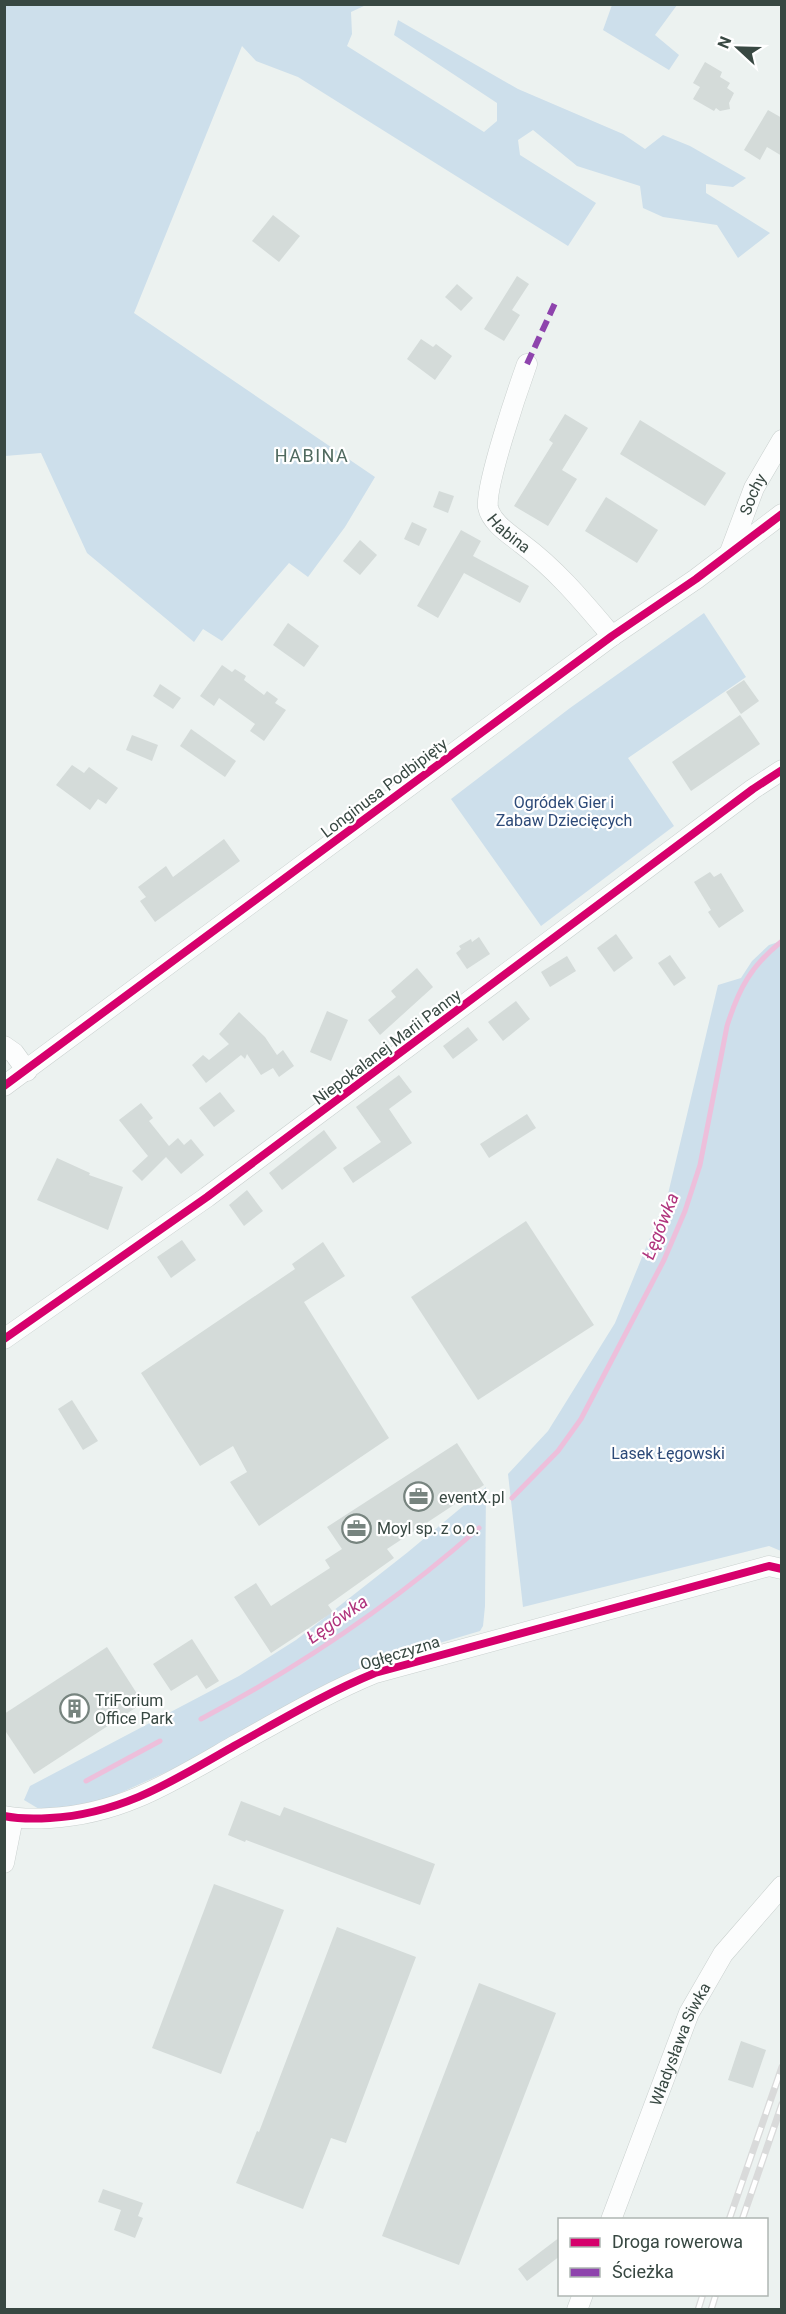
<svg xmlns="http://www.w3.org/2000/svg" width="786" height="2314" viewBox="0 0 786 2314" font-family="Roboto,sans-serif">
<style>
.green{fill:#cddfeb}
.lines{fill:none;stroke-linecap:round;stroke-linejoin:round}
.stream{stroke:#edbfdb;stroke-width:5}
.building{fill:#d4dbd9}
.minor-casing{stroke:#c9d0ce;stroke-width:21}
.minor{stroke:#fcfdfd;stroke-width:20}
.rail-casing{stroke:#d9dada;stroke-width:7}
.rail{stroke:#fff;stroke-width:4.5;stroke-dasharray:14;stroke-linecap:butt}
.quiet{stroke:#8e44ad;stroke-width:6;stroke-dasharray:12 6;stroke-linecap:butt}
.cycleway-casing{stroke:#fff;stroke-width:11}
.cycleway{stroke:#d6006c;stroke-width:8}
.labels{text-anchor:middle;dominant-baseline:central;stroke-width:4.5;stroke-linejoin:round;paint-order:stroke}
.street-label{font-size:16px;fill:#384842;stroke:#fff}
.park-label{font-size:16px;fill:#2d4a78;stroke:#fff}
.poi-label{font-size:16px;fill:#384842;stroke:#fff;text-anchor:start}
.neighbourhood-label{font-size:18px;letter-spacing:1.5px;fill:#506a5f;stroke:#fff}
.water-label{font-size:18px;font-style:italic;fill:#b0347d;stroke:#fff}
</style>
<rect width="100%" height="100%" fill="#ecf2f0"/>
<g class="green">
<polygon points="5,4 366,5 351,12 352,34 347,46 484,132 497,121 497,103 394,35 398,20 518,89 623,134 645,149 663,135 690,146 746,178 733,187 706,184 706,193 770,233 738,258 717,225 663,217 643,208 640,186 577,166 533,130 518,140 520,155 596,203 568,246 298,77 256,61 242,46 134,313 375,477 345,527 308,577 289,563 222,641 203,629 194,642 87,553 41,453 5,456"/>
<polygon points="612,5 677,5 655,35 679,55 669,70 603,30"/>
<polygon points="704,613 746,677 628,758 674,826 541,926 451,799 570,708"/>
<polygon points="781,941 781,1551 769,1546 523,1607 508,1474 548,1431 615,1323 668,1194 718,985 741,978 752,961 769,945"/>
<polygon points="486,1487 485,1606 483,1626 480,1631 426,1647 314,1692 173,1769 96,1804 44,1812 24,1800 30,1786 239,1676 296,1640 408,1552"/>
</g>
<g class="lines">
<g class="stream">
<path d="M512,1498L558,1451L581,1419L664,1260L685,1211L700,1165L727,1026C739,988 751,966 782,941"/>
<path d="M201,1719C301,1666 394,1603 479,1528"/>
<polyline points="86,1781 160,1741"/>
</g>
</g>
<g class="building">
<polygon points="705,62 722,72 720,77 730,83 727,88 734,93 729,103 730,109 720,111 716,108 714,111 693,99 700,87 693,83"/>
<polygon points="768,110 782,118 782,156 767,147 760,160 744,150"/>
<polygon points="273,215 300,236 279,262 252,241"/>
<polygon points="517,276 529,284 512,310 520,315 504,341 484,329"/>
<polygon points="457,284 473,298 461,311 445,297"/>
<polygon points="421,339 433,347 436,344 452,356 435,380 407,359"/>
<polygon points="565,414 588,428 562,470 577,479 548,526 514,506 553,443 549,440"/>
<polygon points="640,420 726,473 705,506 620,454"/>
<polygon points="439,491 454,496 448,513 433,507"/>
<polygon points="606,497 658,530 637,563 585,531"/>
<polygon points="412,522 427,529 419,546 404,539"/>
<polygon points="461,530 481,541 473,556 529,586 520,603 464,573 438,618 417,606"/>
<polygon points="360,540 377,555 360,575 343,561"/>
<polygon points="288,623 319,646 304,667 273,645"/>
<polygon points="222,665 232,672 235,669 246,676 244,680 264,695 267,691 278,699 275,703 286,710 264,741 250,731 255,724 219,698 214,706 200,696"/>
<polygon points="744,680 759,701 741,714 726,692"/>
<polygon points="160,684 181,698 173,709 153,696"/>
<polygon points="740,715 760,744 691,791 672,762"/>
<polygon points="191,729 236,761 225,777 180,746"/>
<polygon points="132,735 158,745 152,761 126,750"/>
<polygon points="72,765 84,773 89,767 118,788 106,804 98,799 90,810 56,785"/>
<polygon points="224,839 240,861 155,922 140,901 146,897 138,887 166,866 173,877"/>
<polygon points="710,872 714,877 721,873 744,911 719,928 708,912 711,910 694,882"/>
<polygon points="616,934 633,958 614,972 597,948"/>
<polygon points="479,937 490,954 467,969 456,953 461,949 459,946 471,939 472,942"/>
<polygon points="670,955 686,978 674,986 658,963"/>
<polygon points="567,956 576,971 550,987 541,972"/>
<polygon points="417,968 433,987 380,1035 368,1020 396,997 391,991"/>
<polygon points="516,1001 530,1019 503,1041 488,1022"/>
<polygon points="327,1011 348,1020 331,1061 310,1052"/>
<polygon points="239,1012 265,1037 277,1055 283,1050 294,1066 279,1077 273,1068 261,1075 247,1054 245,1059 241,1055 206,1083 192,1065 203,1055 209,1060 229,1044 219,1034"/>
<polygon points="468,1027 478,1040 453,1059 443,1046"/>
<polygon points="399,1075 412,1092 389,1109 412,1143 353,1183 343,1168 381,1142 356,1107"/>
<polygon points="220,1092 235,1111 214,1127 199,1108"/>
<polygon points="141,1103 153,1118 149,1121 169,1146 178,1138 184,1145 191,1139 204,1155 181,1174 166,1157 142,1181 132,1171 148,1156 119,1120"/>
<polygon points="527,1114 536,1128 489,1158 480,1144"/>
<polygon points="324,1130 337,1148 282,1190 269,1173"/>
<polygon points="57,1158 90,1173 89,1175 123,1187 108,1230 37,1200"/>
<polygon points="247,1190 263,1211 244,1226 229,1205"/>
<polygon points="526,1221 594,1325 478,1400 411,1297"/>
<polygon points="182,1240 196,1260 171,1278 157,1257"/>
<polygon points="323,1242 345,1276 304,1302 389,1438 259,1526 230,1482 247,1472 233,1446 200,1466 141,1373 295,1269 292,1264"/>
<polygon points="72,1400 98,1441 83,1450 58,1409"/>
<polygon points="457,1443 484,1485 387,1549 394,1558 328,1605 333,1612 271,1653 234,1597 256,1583 271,1606 330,1568 325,1560 342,1549 327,1527"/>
<polygon points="192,1639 219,1681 206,1689 197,1675 171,1691 153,1664"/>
<polygon points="107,1647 143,1703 34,1774 4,1729 4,1714"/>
<polygon points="241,1801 280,1816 284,1807 435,1864 420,1905 246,1840 245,1842 228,1835"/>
<polygon points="214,1884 284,1910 221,2074 152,2048"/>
<polygon points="337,1927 416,1957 346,2143 331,2138 303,2209 236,2183 257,2131 259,2132"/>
<polygon points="479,1983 556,2013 459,2265 382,2236"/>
<polygon points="741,2041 766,2050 753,2088 728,2080"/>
<polygon points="103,2189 143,2203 138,2216 143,2218 135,2238 114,2230 121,2210 98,2202"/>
<polygon points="560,2237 560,2256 527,2281 518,2269"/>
</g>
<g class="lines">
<defs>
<g id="minor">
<path id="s1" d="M527,364C518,389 485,486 488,507C491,523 511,535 522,544C557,570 584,603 612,636"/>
<path id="s2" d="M730,552L754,488L782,440"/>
<polyline points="4,1046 14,1053 27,1071"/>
<polyline points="4,1086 612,636 696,579 782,514"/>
<polyline points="4,1339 207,1197 753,789 782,770"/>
<path d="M4,1816C19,1819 35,1819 50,1818C122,1814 173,1781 234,1746C281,1720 326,1693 375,1673L769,1566L782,1569"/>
<polyline points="4,1863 13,1818"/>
<path id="s3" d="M611,2220L689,2013L723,1954L782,1886"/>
<polyline points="577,2310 583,2294"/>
</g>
</defs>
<use href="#minor" class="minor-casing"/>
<use href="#minor" class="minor"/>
<defs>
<g id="rail">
<polyline points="729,2220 782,2067"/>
<polyline points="742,2220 782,2104"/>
<polyline points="698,2310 703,2294"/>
<polyline points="711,2310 716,2294"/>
</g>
</defs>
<use href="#rail" class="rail-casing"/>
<use href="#rail" class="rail"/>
<polyline class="quiet" points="527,364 556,301"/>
<defs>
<g id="cycleway">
<polyline points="4,1086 612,636 696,579 782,514"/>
<polyline points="4,1339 207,1197 753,789 782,770"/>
<path d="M4,1816C19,1819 35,1819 50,1818C122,1814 173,1781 234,1746C281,1720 326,1693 375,1673L769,1566L782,1569"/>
</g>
</defs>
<use href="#cycleway" class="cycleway-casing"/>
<use href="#cycleway" class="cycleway"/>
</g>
<defs>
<symbol id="office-ring" viewBox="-11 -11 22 22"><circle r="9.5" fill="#fff" stroke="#77847f" stroke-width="1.5"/><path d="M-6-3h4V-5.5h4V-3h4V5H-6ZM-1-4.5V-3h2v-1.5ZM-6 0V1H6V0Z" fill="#77847f"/></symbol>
<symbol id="building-ring" viewBox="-11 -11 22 22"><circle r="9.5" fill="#fff" stroke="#77847f" stroke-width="1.5"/><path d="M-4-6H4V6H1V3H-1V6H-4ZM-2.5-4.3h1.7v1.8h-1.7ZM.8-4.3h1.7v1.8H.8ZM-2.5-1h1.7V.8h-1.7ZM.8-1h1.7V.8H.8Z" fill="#77847f"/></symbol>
</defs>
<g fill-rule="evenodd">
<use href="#office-ring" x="402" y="1480" width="33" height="33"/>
<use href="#office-ring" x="340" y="1512" width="33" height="33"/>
<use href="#building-ring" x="58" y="1692" width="33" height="33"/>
</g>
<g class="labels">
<g class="street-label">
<text stroke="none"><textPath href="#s2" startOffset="62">Sochy</textPath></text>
<text stroke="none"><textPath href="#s1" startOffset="183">Habina</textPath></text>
<text transform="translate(384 788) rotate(-37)">Longinusa Podbipięty</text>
<text transform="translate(387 1047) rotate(-37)">Niepokalanej Marii Panny</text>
<text transform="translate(400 1653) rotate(-17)">Ogłęczyzna</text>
<text stroke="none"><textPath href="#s3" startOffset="189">Władysława Siwka</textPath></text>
</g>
<g class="park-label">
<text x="564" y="802">Ogródek Gier i<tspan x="564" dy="18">Zabaw Dziecięcych</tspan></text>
<text x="668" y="1453">Lasek Łęgowski</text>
</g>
<g class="poi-label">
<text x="439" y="1497">eventX.pl</text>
<text x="377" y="1528">Moyl sp. z o.o.</text>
<text x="95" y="1700">TriForium<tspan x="95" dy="18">Office Park</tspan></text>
</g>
<g class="neighbourhood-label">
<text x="312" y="455">HABINA</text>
</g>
<g class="water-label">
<text transform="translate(660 1226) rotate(-68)">Łęgówka</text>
<text transform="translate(337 1619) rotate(-35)">Łęgówka</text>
</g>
</g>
<rect width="786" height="2314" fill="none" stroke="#384842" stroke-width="12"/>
<rect x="558" y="2218" width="210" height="78" fill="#ffffff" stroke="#afb6b3" stroke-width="1.5"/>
<rect x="570" y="2238" width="30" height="9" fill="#d6006c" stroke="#afb6b3" stroke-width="1.5"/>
<text x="612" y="2248" font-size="18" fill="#384842">Droga rowerowa</text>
<rect x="570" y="2268" width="30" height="9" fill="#8e44ad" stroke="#afb6b3" stroke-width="1.5"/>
<text x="612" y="2278" font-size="18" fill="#384842">Ścieżka</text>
<g transform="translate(738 48) rotate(292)" stroke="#ffffff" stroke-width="4.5" paint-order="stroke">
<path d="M0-4.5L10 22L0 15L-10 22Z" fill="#384842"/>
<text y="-9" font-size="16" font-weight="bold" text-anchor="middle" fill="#384842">N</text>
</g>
</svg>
